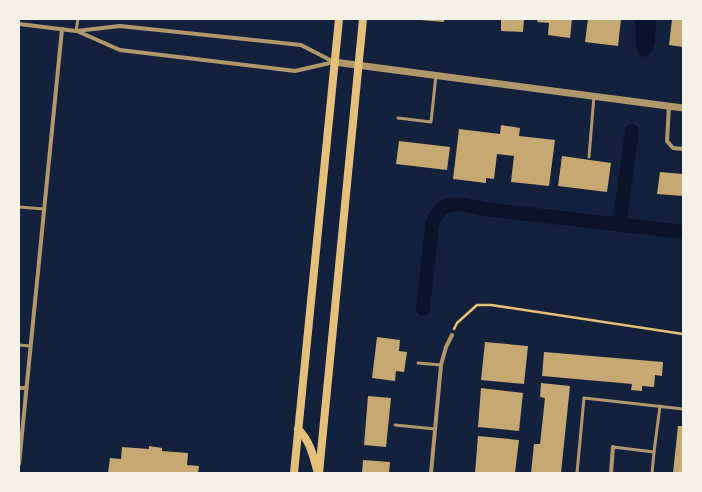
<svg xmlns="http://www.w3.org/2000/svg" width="702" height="492" viewBox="0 0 702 492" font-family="'Public Sans',sans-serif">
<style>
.water{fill:#0b132b}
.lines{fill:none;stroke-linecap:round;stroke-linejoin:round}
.canal{stroke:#0b132b;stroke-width:14}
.building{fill:#c6a872}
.path{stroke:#e5c07b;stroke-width:2.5}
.service{stroke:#b1986c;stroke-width:3}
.minor{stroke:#b1986c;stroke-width:4}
.tertiary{stroke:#b1986c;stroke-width:7}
.secondary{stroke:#e5c07b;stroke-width:8}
</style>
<rect width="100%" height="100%" fill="#14213d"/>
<path class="water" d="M635,19H656C655,33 658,47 647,57L638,55L636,45Z"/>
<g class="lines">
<g class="canal">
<polyline points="619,225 632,131"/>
<path d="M423,309L432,225C433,222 435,217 437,214C447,198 469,206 484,209L683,232"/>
</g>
</g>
<g class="building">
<polygon points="420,19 444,19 444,22 420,20"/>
<polygon points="501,19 524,19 523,32 501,31"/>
<polygon points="538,19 572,19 570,38 548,35 549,23 537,22"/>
<polygon points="588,19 621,19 618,46 585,42"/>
<polygon points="672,19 683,19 683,47 669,45"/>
<polygon points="501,125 520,128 519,136 555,140 549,186 511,182 514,156 497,154 494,179 486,178 486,183 453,179 459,129 500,134"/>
<polygon points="399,141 450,147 447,170 396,164"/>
<polygon points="562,156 611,163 607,192 558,186"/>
<polygon points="660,172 683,174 683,196 657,194"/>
<polygon points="377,337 400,340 399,351 407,352 404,372 396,371 395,381 372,378"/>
<polygon points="485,342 528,346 524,384 481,380"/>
<polygon points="544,352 663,362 662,376 655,375 654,387 642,386 642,391 631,390 632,384 542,376"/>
<polygon points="541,383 570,386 561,473 531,473 534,444 540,444 545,398 540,397"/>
<polygon points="481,388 523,393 519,431 478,427"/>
<polygon points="368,396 391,398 386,447 364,445"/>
<polygon points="678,426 683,426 683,473 673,473"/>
<polygon points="478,436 519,440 515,473 475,473"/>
<polygon points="149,446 162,448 162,451 188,453 187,465 199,466 198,473 108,473 110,458 121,459 122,447 149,449"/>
<polygon points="363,460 390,462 389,473 362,473"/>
</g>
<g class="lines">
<polyline class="path" points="454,329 457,323 477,305 491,305 683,334"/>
<g class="service">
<polyline points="76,31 78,19"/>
<polyline points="398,118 431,122 436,75"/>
<polyline points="589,157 594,96"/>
<polyline points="19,207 44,209"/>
<polyline points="19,345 30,346"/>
<polyline points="418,363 441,365"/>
<polyline points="395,425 435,429"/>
<polyline points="613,447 654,452 660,406"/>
<polyline points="577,473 584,398 683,409"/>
<polyline points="652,473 654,452"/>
</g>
<g class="minor">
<polyline points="19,24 76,31 120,26 301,45 334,62"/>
<polyline points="77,31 120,50 295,71 334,62"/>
<polyline points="669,106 667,141 673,148 683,149"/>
<polyline points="19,388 26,388"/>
<polyline points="19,464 62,29"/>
<polyline points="431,473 441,365 446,347 452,335"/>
<polyline points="611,473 613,447"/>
</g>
<polyline class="tertiary" points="334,62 683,108"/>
<g class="secondary">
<path d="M298,429C310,441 313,455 317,470"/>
<polyline points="294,473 339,19"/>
<polyline points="319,473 363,19"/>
</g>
</g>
<rect width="702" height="492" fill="none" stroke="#f6f1e7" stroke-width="40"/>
</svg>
